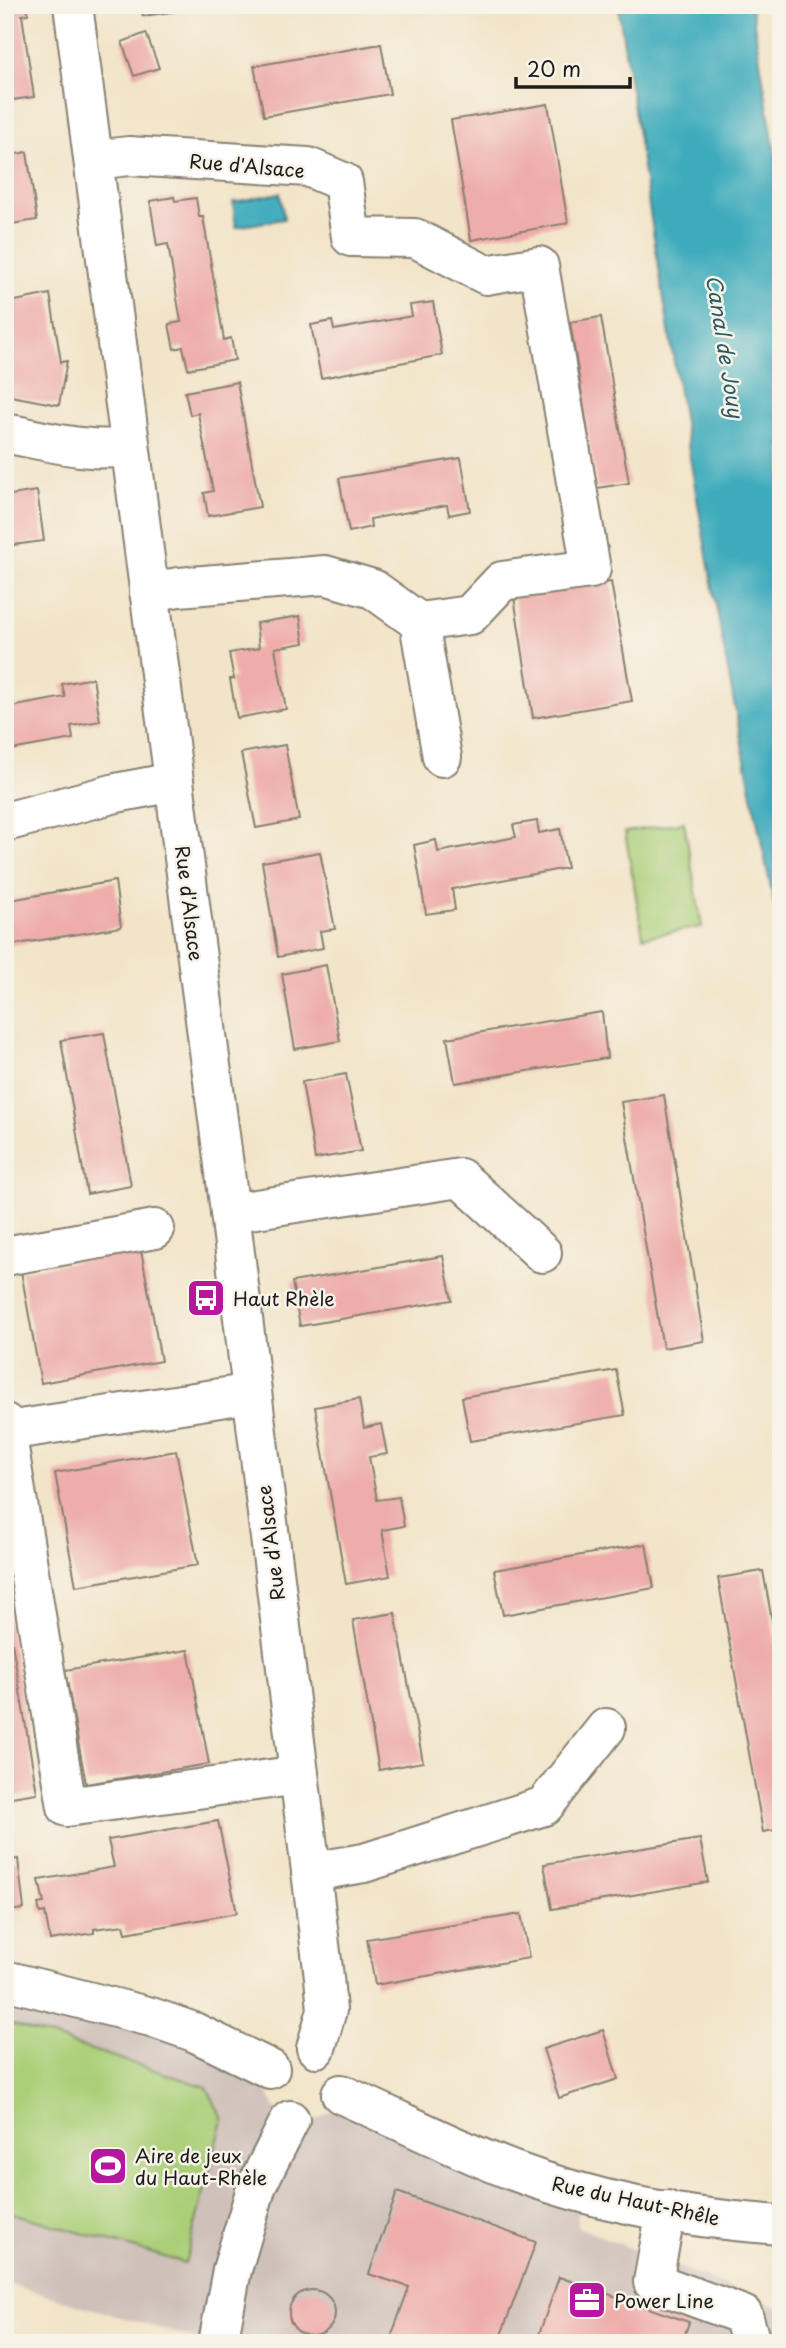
<svg xmlns="http://www.w3.org/2000/svg" width="786" height="2348" viewBox="0 0 786 2348" font-family="'Playpen Sans',sans-serif">
<style>
.industrial{fill:#cfc1ba}
.green{fill:#abcf79;stroke:#64764a;stroke-width:2}
.water{fill:#3eabbc;stroke:#2d646c;stroke-width:2}
.building{fill:#eeadab}
.lines{fill:none;stroke-linecap:round;stroke-linejoin:round}
.minor-casing{stroke:#878072;stroke-width:42}
.minor{stroke:#fff;stroke-width:38}
.labels{text-anchor:middle;dominant-baseline:central;stroke-width:5;stroke-linejoin:round;paint-order:stroke}
.street-label{font-size:19px;fill:#1c1c1c;stroke:#f7f3e8}
.poi-label{font-size:19px;fill:#1c1c1c;stroke:#f7f3e8;text-anchor:start}
.water-label{font-size:21px;font-style:italic;fill:#2b5c64;stroke:#f7f3e8}
</style>
<rect width="100%" height="100%" fill="#f7f3e8"/>
<filter id="ink" filterUnits="userSpaceOnUse"><feTurbulence type="fractalNoise" baseFrequency=".0143" numOctaves="2"/><feDisplacementMap in="SourceGraphic" scale="14" xChannelSelector="R" yChannelSelector="G"/><feConvolveMatrix kernelMatrix="1 2 1 2 8 2 1 2 1" color-interpolation-filters="sRGB"/></filter>
<filter id="wash" filterUnits="userSpaceOnUse"><feTurbulence type="fractalNoise" baseFrequency=".00686" numOctaves="4" result="noise"/><feDisplacementMap in="SourceGraphic" scale="28" xChannelSelector="R" yChannelSelector="G"/><feGaussianBlur stdDeviation="1.57" result="paint"/><feColorMatrix in="noise" values="0 0 0 0 0 0 0 0 0 0 0 0 0 0 0 0 0 1.4 0 .05"/><feComposite in="paint" operator="in"/></filter>
<g filter="url(#wash)">
<rect width="100%" height="100%" fill="#f2e4c8"/>
<polygon class="industrial" points="5,1980 270,2069 267,2092 276,2110 290,2120 312,2122 330,2112 341,2094 576,2192 577,2227 781,2308 781,2343 209,2343 5,2283"/>
<g class="green">
<polygon points="684,822 702,927 643,937 625,832"/>
<polygon points="5,2022 207,2087 223,2120 185,2263 5,2211"/>
</g>
<g class="water">
<path d="M618,5H751L781,189V936C715,628 665,316 618,5Z"/>
<polygon points="280,193 284,219 236,227 233,202"/>
</g>
<g id="blocks">
<g class="building">
<polygon points="5,5 27,5 28,14 22,15 34,97 5,101"/>
<polygon points="141,5 184,5 184,10 143,16"/>
<polygon points="146,33 159,68 134,76 122,42"/>
<polygon points="381,44 390,94 264,116 254,66"/>
<polygon points="548,104 568,223 471,240 451,120"/>
<polygon points="27,152 37,220 5,225 5,156"/>
<polygon points="174,197 175,201 196,198 199,217 203,217 224,340 231,338 235,360 188,369 183,347 174,349 169,324 181,322 168,244 157,246 150,201"/>
<polygon points="50,294 61,362 67,361 59,405 5,395 5,303"/>
<polygon points="433,302 442,355 321,378 311,325 332,321 334,330 412,316 410,305"/>
<polygon points="601,317 629,483 597,488 570,322"/>
<polygon points="237,382 260,507 208,516 204,493 213,491 198,413 190,415 185,392"/>
<polygon points="461,458 470,511 449,515 447,505 370,519 371,527 349,532 339,478"/>
<polygon points="37,491 44,541 5,546 5,496"/>
<polygon points="611,582 632,701 533,718 514,597"/>
<polygon points="300,616 304,643 275,648 286,709 237,718 230,679 234,679 229,653 259,648 256,623"/>
<polygon points="93,678 100,721 71,726 73,739 5,751 5,708 65,697 62,684"/>
<polygon points="285,745 299,820 256,828 241,753"/>
<polygon points="537,821 539,833 560,829 567,868 452,889 455,910 426,914 414,845 436,840 438,852 516,837 513,825"/>
<polygon points="320,852 335,929 320,931 323,948 278,957 262,862"/>
<polygon points="115,881 121,927 5,946 5,901"/>
<polygon points="326,965 340,1041 295,1049 282,974"/>
<polygon points="602,1012 607,1058 455,1083 447,1038"/>
<polygon points="104,1033 131,1186 87,1194 61,1040"/>
<polygon points="346,1074 361,1151 315,1159 302,1082"/>
<polygon points="664,1095 704,1341 663,1348 621,1102"/>
<polygon points="141,1250 161,1361 41,1383 21,1271"/>
<polygon points="443,1256 452,1300 300,1326 292,1282"/>
<polygon points="616,1370 625,1415 470,1441 462,1397"/>
<polygon points="359,1399 364,1428 381,1424 387,1454 369,1457 377,1500 399,1497 404,1526 382,1530 390,1576 346,1584 315,1407"/>
<polygon points="176,1451 198,1565 76,1586 55,1473"/>
<polygon points="646,1544 654,1588 503,1615 494,1570"/>
<polygon points="763,1571 781,1670 781,1829 763,1832 718,1578"/>
<polygon points="5,1601 37,1793 5,1798"/>
<polygon points="395,1613 423,1762 379,1770 353,1620"/>
<polygon points="188,1650 209,1764 86,1784 65,1670"/>
<polygon points="218,1821 237,1913 126,1933 124,1925 94,1929 94,1933 50,1940 45,1912 40,1913 38,1904 44,1903 39,1880 114,1867 108,1840"/>
<polygon points="700,1839 708,1882 552,1909 544,1864"/>
<polygon points="18,1859 24,1909 5,1911 5,1861"/>
<polygon points="521,1914 529,1958 375,1985 367,1939"/>
<polygon points="603,2030 618,2079 559,2098 543,2049"/>
<polygon points="397,2192 536,2242 498,2343 389,2343 409,2287 369,2274"/>
<polygon points="559,2277 689,2322 682,2343 536,2343"/>
<circle cx="312" cy="2313" r="23"/>
</g>
</g>
</g>
<g filter="url(#ink)">
<use href="#blocks" fill-opacity="0" stroke="#878072" stroke-width="2"/>
<g class="lines">
<defs>
<g id="minor">
<polyline points="73,5 228,1196 324,1977 327,2010 316,2048"/>
<polyline points="94,160 129,156 308,167 343,182 351,237 415,238 486,275 539,266 591,569 502,581 470,615 419,622"/>
<path d="M5,433C47,441 88,453 130,447"/>
<polyline points="149,592 179,587 325,575 373,589 419,622 442,757"/>
<polyline points="5,822 116,793 174,782"/>
<polyline points="230,1213 460,1178 542,1253"/>
<polyline points="5,1256 155,1229"/>
<polyline points="5,1423 67,1807 299,1775"/>
<polyline points="7,1431 252,1393"/>
<polyline points="311,1872 364,1863 544,1806 606,1728"/>
<polyline points="5,1980 151,2017 194,2032 270,2069"/>
<path d="M341,2094C398,2119 453,2148 511,2170C596,2202 690,2219 781,2225"/>
<polyline points="666,2210 653,2282 743,2315 751,2343"/>
<polyline points="218,2343 232,2270 257,2185 290,2120"/>
</g>
</defs>
<use href="#minor" class="minor-casing"/>
<use href="#minor" class="minor"/>
</g>
</g>
<defs>
<symbol id="bus-square" viewBox="-11 -11 22 22"><rect x="-9" y="-9" width="18" height="18" rx="4" fill="#b5179e" stroke="#f7f3e8"/><path d="M-5-6H5V4H4V6H2V4H-2V6H-4V4H-5ZM-3.5-4V0h7V-4ZM-3.5 1.2v1.5H-2V1.2ZM2 1.2v1.5H3.5V1.2Z" fill="#fff"/></symbol>
<symbol id="stadium-square" viewBox="-11 -11 22 22"><rect x="-9" y="-9" width="18" height="18" rx="4" fill="#b5179e" stroke="#f7f3e8"/><path d="M0-5a6.5 5 0 1 0 0 10a6.5 5 0 1 0 0-10ZM-3.5-1.8h7v3.6h-7Z" fill="#fff"/></symbol>
<symbol id="office-square" viewBox="-11 -11 22 22"><rect x="-9" y="-9" width="18" height="18" rx="4" fill="#b5179e" stroke="#f7f3e8"/><path d="M-6-3h4V-5.5h4V-3h4V5H-6ZM-1-4.5V-3h2v-1.5ZM-6 0V1H6V0Z" fill="#fff"/></symbol>
</defs>
<g fill-rule="evenodd">
<use href="#bus-square" x="184" y="1276" width="44" height="44"/>
<use href="#stadium-square" x="86" y="2144" width="44" height="44"/>
<use href="#office-square" x="565" y="2278" width="44" height="44"/>
</g>
<g class="labels">
<g class="street-label">
<text transform="translate(247 165) rotate(5)">Rue d'Alsace</text>
<text transform="translate(190 903) rotate(83)">Rue d'Alsace</text>
<text transform="translate(270 1543) rotate(-97)">Rue d'Alsace</text>
<text transform="translate(636 2200) rotate(12)">Rue du Haut-Rhêle</text>
</g>
<g class="poi-label">
<text x="233" y="1298">Haut Rhèle</text>
<text x="135" y="2155">Aire de jeux<tspan x="135" dy="22">du Haut-Rhèle</tspan></text>
<text x="614" y="2300">Power Line</text>
</g>
<g class="water-label">
<text transform="translate(726 346) rotate(81)">Canal de Jouy</text>
</g>
</g>
<rect width="786" height="2348" fill="none" stroke="#f7f3e8" stroke-width="28"/>
<path d="M516 77v10h114v-10" fill="none" stroke="#1c1c1c" stroke-width="3.5"/>
<text x="527" y="77" font-size="21" fill="#1c1c1c" stroke="#f7f3e8" stroke-width="5" paint-order="stroke">20 m</text>
</svg>
